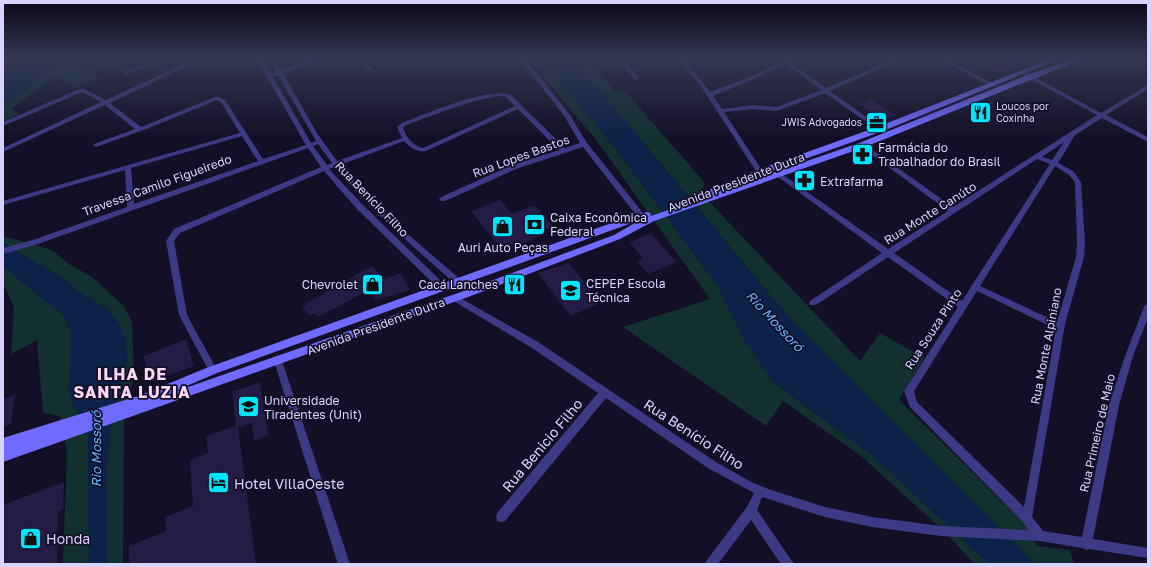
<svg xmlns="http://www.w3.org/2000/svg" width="1151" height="567" viewBox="0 0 1151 567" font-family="'Golos Text',sans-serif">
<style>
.green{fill:#12302f}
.water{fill:#0c2248}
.building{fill:#241b47}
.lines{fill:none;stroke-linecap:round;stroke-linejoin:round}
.street{fill:#3d3a85;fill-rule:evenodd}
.secondary{fill:#6f6bff;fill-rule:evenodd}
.labels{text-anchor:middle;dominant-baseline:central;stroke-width:3.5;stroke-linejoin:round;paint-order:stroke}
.far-poi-label{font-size:10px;fill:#d9d4ff;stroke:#130f26;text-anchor:start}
.poi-label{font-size:12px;fill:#d9d4ff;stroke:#130f26;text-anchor:start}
.street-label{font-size:12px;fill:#d9d4ff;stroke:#130f26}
.water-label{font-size:13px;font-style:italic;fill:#62b6ff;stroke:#130f26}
.near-street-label{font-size:14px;fill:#d9d4ff;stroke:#130f26}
.near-poi-label{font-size:14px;fill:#d9d4ff;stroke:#130f26;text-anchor:start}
.district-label{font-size:16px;font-weight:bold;letter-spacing:1px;fill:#ffd6f0;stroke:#130f26}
</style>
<rect width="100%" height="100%" fill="#130f26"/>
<g class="green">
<polygon points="66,58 80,58 76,60 98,78 78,88 55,77 11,109 20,114 3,121 3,106"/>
<polygon points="528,58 542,58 616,149 719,288 743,337 772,381 872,455 989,564 974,564 947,534 861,456 783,401 766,426 623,327 710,299 597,141"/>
<polygon points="573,58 587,58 615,92 624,90 705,183 701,193 860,361 880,333 924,358 899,400 1026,525 1037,546 1070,550 1074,564 1034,564 784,312"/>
<polygon points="3,236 52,250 69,264 92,277 124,306 132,322 134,375 124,421 123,564 107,564 107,460 111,424 127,359 126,342 118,323 108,309 74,289 66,279 34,262 3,242"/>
<polygon points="3,266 63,315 71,333 69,395 88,434 89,564 63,564 67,451 60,416 43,413 37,340 11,354 14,307 3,283"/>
</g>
<g class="water">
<polygon points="16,58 66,58 3,106 3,66"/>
<polygon points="542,58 573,58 784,312 1034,564 989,564 872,455 772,381 743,337 719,288 616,149"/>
<polygon points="3,242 34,262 66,279 74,289 108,309 118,323 126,342 127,359 111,424 107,460 107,564 89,564 88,434 69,395 71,333 63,315 3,266"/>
</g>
<g class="building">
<polygon points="1000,58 1032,58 1000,73 984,66"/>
<polygon points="871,99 896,115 884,120 859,104"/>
<polygon points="805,174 815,183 803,187 794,178"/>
<polygon points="500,200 512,214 534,205 553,226 539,232 542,235 503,252 471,211"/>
<polygon points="651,233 676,262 648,274 637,261 643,258 629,242"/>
<polygon points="569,263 600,303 571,316 538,273"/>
<polygon points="372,266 385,279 401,273 410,290 376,300 367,291 318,317 315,313 309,316 302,306"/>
<polygon points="186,339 194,366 149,382 144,356"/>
<polygon points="260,382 268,435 254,441 252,423 238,428 256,564 129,564 129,546 166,531 165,517 193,506 190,460 208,453 206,436 236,426 232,392"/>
<polygon points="15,395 11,424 3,427 3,400"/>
<polygon points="64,482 63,509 58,512 57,564 3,564 3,505"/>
</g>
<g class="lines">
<g class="street">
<polygon points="163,58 171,58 127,74 122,73"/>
<path d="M197,58H204L110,103L141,127L215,97H219L225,100L263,159L306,145L256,58H262L311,143L316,141L278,75L274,76L271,74L276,71L268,58H274L281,70L317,58H325L324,59L283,73L317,133L337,161L402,138L397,127L402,123C428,113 483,89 510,94L565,148L580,143L565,117L519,58H525L570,115L587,143L650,222L649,224H643L583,147L516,169L445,201H441L439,199L441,197L512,165L559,150L518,109L426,151C417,152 410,148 404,141L340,165C375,208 418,243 460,279L461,281L460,283H454C413,246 370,210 335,167L329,169L362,204L445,285L446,287L445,289H439L356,208L324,171L180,233L174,241L187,315L217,370L216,373L213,374L210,373L179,315L166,241L174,229L321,167L308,148L38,244L3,254V248L33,240L127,207L125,170L3,205V201L240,133L221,102L217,100L149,128L96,147L93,145L94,144L135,129L105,105L3,152V148L101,102L82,92L3,126V122L82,88L106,100ZM499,96L506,97L515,106L423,148C413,146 406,137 403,128L406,125C437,114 467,101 499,96ZM242,136L258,161L134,204L131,168ZM318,144L332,163L327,165L313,146Z"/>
<polygon points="354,58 360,58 373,69 368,70"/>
<polygon points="617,58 623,58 638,77 638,79 634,79"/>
<path d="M677,58H683L710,92L750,77L790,58H797L790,62L826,88L897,58H904L830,91L882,128V130H878L825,93L777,111L753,109L724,112L763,172L760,174H758L700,85ZM785,64L822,90L776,107L753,105L722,109L713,96L754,79Z"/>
<polygon points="936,58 943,58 994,84 989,85"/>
<polygon points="1040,58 1047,58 1052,61 1047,62"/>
<path d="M1019,71H1023L1101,113L1148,85V89L1106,115L1148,137V142L1102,118L1075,135L1058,163L1073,171L1081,182L1085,243L1084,257L1065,324L1032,517L1043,531L1082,537L1109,405L1125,356L1144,307L1145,305L1148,304V318L1133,356L1119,405L1093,539L1148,548V558L1089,549L1086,550L1082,548L1040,541L941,536L872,527L825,517L762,497L757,510L794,564H781L751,520L718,564H705L707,560L747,507L754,493L708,468L606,398L505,521L501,522L497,521L496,517L497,513L598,393L532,348L452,300L451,298L452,296L455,295L538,342L716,462L753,483L771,490L825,507L872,517L941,526L1028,530L1023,522L910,407L904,391L906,388L958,307L888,257L816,305H810L809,303L810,301L882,253L774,174L775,172H779L888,249L948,211L860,146V144H864L953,207L1097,115L1019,73ZM1064,142L1052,160L1042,157ZM1037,159L1050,164L962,301L894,253ZM1055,166L1068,174L1075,182L1077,243L1076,257L1057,322L980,286ZM977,291L1056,329L1024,507L917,402L914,391Z"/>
<polygon points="278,357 281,358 282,361 350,564 338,564 274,361 275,358"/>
</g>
<path class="secondary" d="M1053,58H1062L883,131L763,174L723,190L859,143L1027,75L1076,58H1085L865,147L654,221L620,239L468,297L3,462V450L33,440L3,450V438L138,396L209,367L606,225L647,212L650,213L651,216L706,197L703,194L704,192L757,170L877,127ZM640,220L614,235L461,292L168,394L217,373Z"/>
</g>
<linearGradient id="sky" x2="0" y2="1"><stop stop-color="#0a0815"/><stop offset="0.42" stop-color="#333752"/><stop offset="1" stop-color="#333752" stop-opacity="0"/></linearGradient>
<rect width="1151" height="137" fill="url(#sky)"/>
<defs>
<symbol id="restaurant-square" viewBox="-11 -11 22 22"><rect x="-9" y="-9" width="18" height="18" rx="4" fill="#00e5ff" stroke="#130f26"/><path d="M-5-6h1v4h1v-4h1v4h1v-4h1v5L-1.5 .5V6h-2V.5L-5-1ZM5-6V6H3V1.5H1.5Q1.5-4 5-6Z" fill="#111"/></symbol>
<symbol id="office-square" viewBox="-11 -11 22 22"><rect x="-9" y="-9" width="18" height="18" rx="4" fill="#00e5ff" stroke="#130f26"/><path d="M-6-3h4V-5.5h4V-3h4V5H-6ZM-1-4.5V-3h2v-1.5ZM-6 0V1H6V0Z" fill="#111"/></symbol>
<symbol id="pharmacy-square" viewBox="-11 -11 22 22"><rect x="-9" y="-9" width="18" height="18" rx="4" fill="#00e5ff" stroke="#130f26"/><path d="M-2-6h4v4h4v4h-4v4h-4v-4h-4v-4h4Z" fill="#111"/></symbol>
<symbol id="bank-square" viewBox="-11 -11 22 22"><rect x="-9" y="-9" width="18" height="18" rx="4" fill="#00e5ff" stroke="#130f26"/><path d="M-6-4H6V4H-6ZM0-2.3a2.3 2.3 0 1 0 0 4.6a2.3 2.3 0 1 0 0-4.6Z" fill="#111"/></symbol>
<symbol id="shop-square" viewBox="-11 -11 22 22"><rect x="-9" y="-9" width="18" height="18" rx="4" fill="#00e5ff" stroke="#130f26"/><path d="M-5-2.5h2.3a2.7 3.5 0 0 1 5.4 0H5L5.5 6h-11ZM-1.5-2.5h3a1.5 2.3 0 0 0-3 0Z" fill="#111"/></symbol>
<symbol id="school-square" viewBox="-11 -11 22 22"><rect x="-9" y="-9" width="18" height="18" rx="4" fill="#00e5ff" stroke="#130f26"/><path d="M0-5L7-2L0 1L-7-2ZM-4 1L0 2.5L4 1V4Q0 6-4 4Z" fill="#111"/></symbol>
<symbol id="university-square" viewBox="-11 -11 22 22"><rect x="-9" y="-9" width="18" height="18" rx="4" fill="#00e5ff" stroke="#130f26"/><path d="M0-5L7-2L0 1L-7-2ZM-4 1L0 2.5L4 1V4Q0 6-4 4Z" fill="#111"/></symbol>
<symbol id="hotel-square" viewBox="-11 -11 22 22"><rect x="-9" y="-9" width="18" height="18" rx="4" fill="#00e5ff" stroke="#130f26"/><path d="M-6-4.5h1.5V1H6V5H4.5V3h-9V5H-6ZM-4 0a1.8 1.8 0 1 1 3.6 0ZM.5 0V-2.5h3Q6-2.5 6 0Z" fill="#111"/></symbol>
</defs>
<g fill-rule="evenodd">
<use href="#restaurant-square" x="968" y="100" width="25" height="25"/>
<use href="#office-square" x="864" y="110" width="25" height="25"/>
<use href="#pharmacy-square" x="850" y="142" width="25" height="25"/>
<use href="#pharmacy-square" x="792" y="168" width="25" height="25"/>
<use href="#bank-square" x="522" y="212" width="25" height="25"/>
<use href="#shop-square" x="490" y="214" width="25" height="25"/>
<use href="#shop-square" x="360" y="272" width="25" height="25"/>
<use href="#restaurant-square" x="502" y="272" width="25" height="25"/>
<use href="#school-square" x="558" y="278" width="25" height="25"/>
<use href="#university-square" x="236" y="394" width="25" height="25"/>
<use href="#hotel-square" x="206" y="470" width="25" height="25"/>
<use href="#shop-square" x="18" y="526" width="25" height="25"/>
</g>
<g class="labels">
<g class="far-poi-label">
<text x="996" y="106">Loucos por<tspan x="996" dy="12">Coxinha</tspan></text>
<text x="862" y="122" text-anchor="end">JWIS Advogados</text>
</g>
<g class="poi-label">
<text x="878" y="147">Farmácia do<tspan x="878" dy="14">Trabalhador do Brasil</tspan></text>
<text x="820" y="181">Extrafarma</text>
<text x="550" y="217">Caixa Econômica<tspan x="550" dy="14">Federal</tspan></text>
<text x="503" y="247" text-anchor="middle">Auri Auto Peças</text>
<text x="586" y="283">CEPEP Escola<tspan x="586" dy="14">Técnica</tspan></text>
<text x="358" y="284" text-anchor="end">Chevrolet</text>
<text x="498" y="284" text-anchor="end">Cacá Lanches</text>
<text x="264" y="400">Universidade<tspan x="264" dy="14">Tiradentes (Unit)</tspan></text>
</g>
<g class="street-label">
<text transform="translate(521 156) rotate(-20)">Rua Lopes Bastos</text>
<text transform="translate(736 182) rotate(-21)">Avenida Presidente Dutra</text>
<text transform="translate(157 185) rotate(-20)">Travessa Camilo Figueiredo</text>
<text transform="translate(372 199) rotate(46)">Rua Benício Filho</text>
<text transform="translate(930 213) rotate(-32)">Rua Monte Canúto</text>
<text transform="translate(376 326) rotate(-20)">Avenida Presidente Dutra</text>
<text transform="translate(933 329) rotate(-57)">Rua Souza Pinto</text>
<text transform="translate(1046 346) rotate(-79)">Rua Monte Alpiniano</text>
<text transform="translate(1097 433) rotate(-77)">Rua Primeiro de Maio</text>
</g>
<g class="water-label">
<text transform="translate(775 321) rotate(47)">Rio Mossoró</text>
<text transform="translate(96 449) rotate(-90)">Rio Mossoró</text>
</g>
<g class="near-street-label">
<text transform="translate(694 434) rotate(33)">Rua Benício Filho</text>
<text transform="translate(542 445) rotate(-50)">Rua Benicio Filho</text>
</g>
<g class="near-poi-label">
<text x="234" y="483">Hotel VillaOeste</text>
<text x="46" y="538">Honda</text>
</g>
<g class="district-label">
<text x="132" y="374">ILHA DE<tspan x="132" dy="18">SANTA LUZIA</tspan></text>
</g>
</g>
<rect width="1151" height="567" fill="none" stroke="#d9d4ff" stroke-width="8"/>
</svg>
